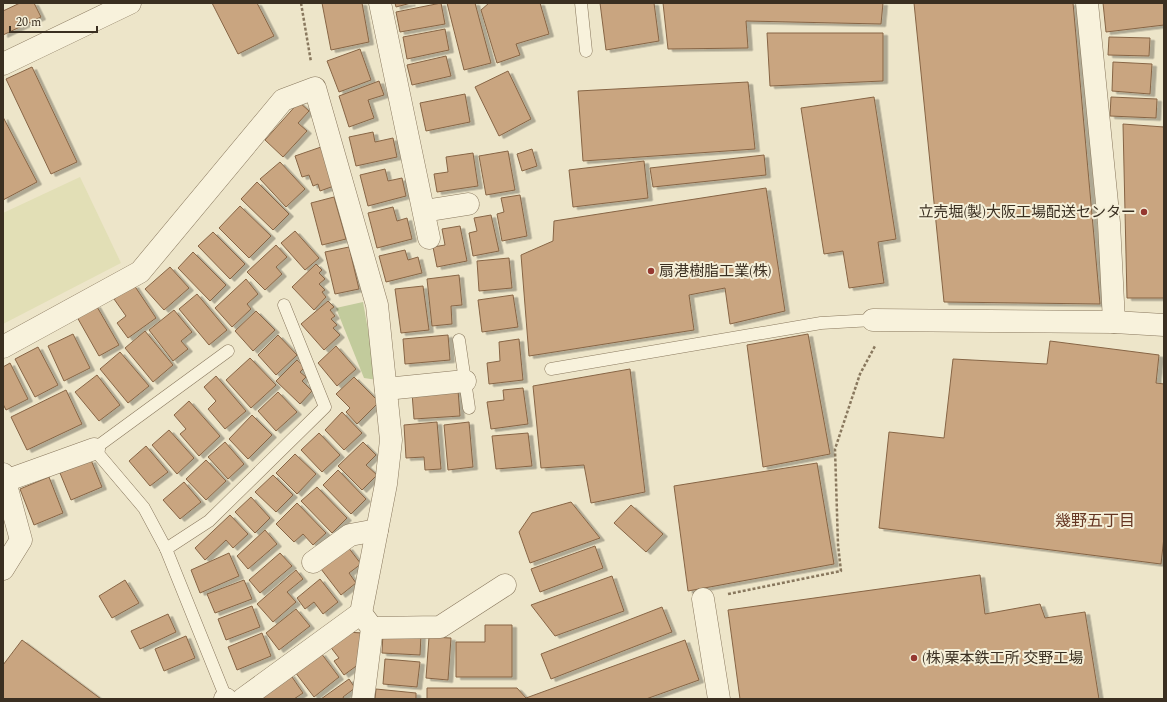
<svg xmlns="http://www.w3.org/2000/svg" width="1167" height="702" viewBox="0 0 1167 702" font-family="Spectral,'Noto Sans JP',serif">
<style>
.farmland{fill:#e2dfb6}
.green{fill:#c2cb9c}
.building{fill:#c9a580;stroke:#876545;filter:url(#shadow)}
.lines{fill:none;stroke-linecap:round;stroke-linejoin:round}
.service-casing{stroke:#89785e;stroke-width:13}
.minor-casing{stroke:#89785e;stroke-width:23}
.path{stroke:#89785e;stroke-width:2.5;stroke-dasharray:3 2;stroke-linecap:butt}
.service{stroke:#f8f2dc;stroke-width:12}
.minor{stroke:#f8f2dc;stroke-width:22}
.poi-dot{fill:#953830;stroke:#f5efd8;stroke-width:1.5}
.labels{text-anchor:middle;dominant-baseline:central;stroke-width:4;stroke-linejoin:round;paint-order:stroke}
.poi-label{font-size:15px;fill:#3a2f21;stroke:#f5efd8;text-anchor:start}
.neighbourhood-label{font-size:16px;fill:#653622;stroke:#f5efd8}
</style>
<defs>
<filter id="shadow"><feDropShadow dx="4.5" dy="2.5" stdDeviation="0" flood-color="#0004"/></filter>
</defs>
<rect width="100%" height="100%" fill="#ede5c9"/>
<polygon class="farmland" points="80,177 121,263 3,324 3,213"/>
<polygon class="green" points="363,302 377,380 364,378 336,308"/>
<g class="building">
<polygon points="20,3 34,3 41,17 3,35 3,11"/>
<polygon points="212,3 257,3 274,36 238,54"/>
<polygon points="322,3 362,3 369,42 331,50"/>
<polygon points="395,3 411,3 396,7"/>
<polygon points="441,3 445,24 400,32 396,12"/>
<polygon points="447,3 475,3 491,63 464,70"/>
<polygon points="489,3 540,3 549,34 516,44 520,55 497,63 481,10"/>
<polygon points="600,3 654,3 659,41 606,50"/>
<polygon points="663,3 883,3 881,24 746,21 748,48 668,49"/>
<polygon points="914,3 1073,3 1100,304 944,302"/>
<polygon points="1103,3 1164,3 1164,25 1106,32"/>
<polygon points="445,29 449,50 407,59 403,37"/>
<polygon points="767,33 883,33 883,81 770,86"/>
<polygon points="1109,37 1150,38 1149,56 1108,55"/>
<polygon points="360,49 371,80 339,92 327,61"/>
<polygon points="446,56 451,76 412,85 407,65"/>
<polygon points="1113,62 1152,64 1150,94 1112,91"/>
<polygon points="32,67 77,162 51,174 6,79"/>
<polygon points="508,71 531,119 499,136 475,87"/>
<polygon points="379,81 384,95 368,100 374,118 349,127 339,96"/>
<polygon points="748,82 755,149 583,161 578,91"/>
<polygon points="465,94 470,122 426,131 420,103"/>
<polygon points="874,97 896,239 878,242 884,283 849,288 843,251 824,254 801,108"/>
<polygon points="1111,97 1157,99 1156,118 1110,116"/>
<polygon points="299,102 309,111 298,123 307,131 283,157 265,140"/>
<polygon points="3,117 37,182 3,200"/>
<polygon points="1123,124 1164,127 1164,298 1127,298"/>
<polygon points="373,132 375,142 393,138 397,157 356,166 349,137"/>
<polygon points="321,147 334,186 320,191 318,184 313,186 309,175 302,177 295,156"/>
<polygon points="532,149 537,166 522,171 517,154"/>
<polygon points="508,151 515,190 486,195 479,156"/>
<polygon points="473,153 478,186 437,192 434,174 448,172 446,157"/>
<polygon points="764,155 766,175 653,187 650,168"/>
<polygon points="644,161 648,198 573,207 569,170"/>
<polygon points="280,162 305,189 286,207 260,179"/>
<polygon points="385,169 388,181 402,178 406,196 368,206 360,175"/>
<polygon points="257,182 289,214 273,230 241,199"/>
<polygon points="766,188 785,311 730,324 725,288 689,295 694,330 529,356 521,255 553,241 554,221"/>
<polygon points="520,195 527,236 502,241 497,214 504,212 501,198"/>
<polygon points="334,197 346,239 322,245 311,203"/>
<polygon points="240,206 271,236 249,258 219,228"/>
<polygon points="393,207 397,221 407,218 412,239 377,248 368,213"/>
<polygon points="491,215 499,251 473,256 469,233 477,231 474,218"/>
<polygon points="460,226 467,261 437,267 433,247 445,245 442,229"/>
<polygon points="295,231 319,258 305,270 281,243"/>
<polygon points="213,232 245,264 230,279 198,246"/>
<polygon points="276,245 287,257 276,267 282,274 265,290 247,272"/>
<polygon points="349,247 359,289 335,294 325,252"/>
<polygon points="405,250 408,260 418,257 422,273 386,282 379,256"/>
<polygon points="193,252 226,285 210,301 178,268"/>
<polygon points="509,258 512,288 479,291 477,261"/>
<polygon points="316,264 322,270 319,273 325,279 319,284 325,290 322,292 326,297 314,310 292,287"/>
<polygon points="170,267 189,288 164,310 145,289"/>
<polygon points="459,275 462,305 451,306 452,324 432,326 427,279"/>
<polygon points="246,279 258,294 247,304 251,309 232,327 215,308"/>
<polygon points="134,285 156,318 128,338 117,323 126,316 114,299"/>
<polygon points="423,286 429,330 401,333 395,289"/>
<polygon points="197,294 227,330 209,345 179,309"/>
<polygon points="513,295 518,327 482,332 478,300"/>
<polygon points="328,301 334,307 330,310 335,316 331,319 337,325 333,328 340,335 324,350 301,324"/>
<polygon points="96,305 119,345 99,356 77,317"/>
<polygon points="174,310 192,332 181,341 188,349 173,361 149,330"/>
<polygon points="256,311 275,330 253,351 235,331"/>
<polygon points="145,331 173,365 153,382 125,348"/>
<polygon points="73,334 90,368 64,381 48,346"/>
<polygon points="808,334 830,454 763,467 747,345"/>
<polygon points="278,335 297,355 276,375 258,355"/>
<polygon points="448,335 450,360 405,364 403,339"/>
<polygon points="519,339 523,380 489,384 487,363 500,361 499,342"/>
<polygon points="1050,341 1159,355 1156,383 1164,384 1164,537 1161,564 879,528 889,432 944,438 953,359 1047,364"/>
<polygon points="336,346 356,369 337,386 318,363"/>
<polygon points="38,347 58,385 35,397 15,359"/>
<polygon points="120,352 149,386 128,403 100,369"/>
<polygon points="250,358 276,385 251,408 226,380"/>
<polygon points="297,360 305,367 300,372 306,377 302,381 312,391 300,404 276,381"/>
<polygon points="10,363 28,399 6,410 3,404 3,367"/>
<polygon points="630,369 645,492 591,503 584,465 541,468 533,386"/>
<polygon points="97,375 120,405 99,421 75,392"/>
<polygon points="216,376 246,411 225,429 208,409 216,401 204,387"/>
<polygon points="354,377 379,402 357,424 346,412 350,408 336,394"/>
<polygon points="523,388 528,424 491,429 487,402 504,400 503,390"/>
<polygon points="66,390 82,424 27,450 11,417"/>
<polygon points="458,390 460,416 414,419 412,393"/>
<polygon points="278,392 297,412 276,431 258,411"/>
<polygon points="189,401 220,436 199,456 180,434 186,429 174,415"/>
<polygon points="342,412 362,433 344,450 325,430"/>
<polygon points="252,415 272,435 248,459 229,439"/>
<polygon points="437,422 441,469 425,470 424,457 406,458 404,425"/>
<polygon points="469,422 473,467 448,470 444,425"/>
<polygon points="169,430 194,458 177,474 152,445"/>
<polygon points="319,433 340,455 322,472 301,450"/>
<polygon points="528,433 532,466 496,469 492,436"/>
<polygon points="225,442 244,464 228,479 208,457"/>
<polygon points="363,442 376,455 366,465 377,475 362,490 338,466"/>
<polygon points="146,446 168,472 150,486 129,461"/>
<polygon points="295,454 316,474 297,494 276,473"/>
<polygon points="91,460 102,487 71,500 60,473"/>
<polygon points="206,460 226,481 206,500 186,479"/>
<polygon points="817,463 834,564 688,591 674,486"/>
<polygon points="338,470 366,499 351,514 323,485"/>
<polygon points="273,475 293,495 276,512 255,492"/>
<polygon points="49,477 63,513 34,525 20,489"/>
<polygon points="184,482 201,502 180,519 163,500"/>
<polygon points="317,487 347,518 332,533 301,501"/>
<polygon points="251,497 270,518 255,533 235,512"/>
<polygon points="571,502 600,538 530,563 519,532 532,513"/>
<polygon points="297,503 326,533 313,545 303,534 294,542 276,524"/>
<polygon points="631,505 663,534 646,552 614,523"/>
<polygon points="230,515 248,534 233,548 226,540 205,560 195,548"/>
<polygon points="265,530 277,544 248,569 237,556"/>
<polygon points="595,546 603,568 540,592 531,569"/>
<polygon points="348,547 361,564 349,573 356,583 341,595 321,569"/>
<polygon points="229,553 239,576 200,593 191,570"/>
<polygon points="280,553 292,566 260,593 249,580"/>
<polygon points="296,570 303,579 287,592 296,602 273,622 257,604"/>
<polygon points="980,575 985,614 1040,604 1045,618 1085,612 1099,699 740,699 728,610"/>
<polygon points="612,576 624,611 555,636 531,605"/>
<polygon points="320,579 338,602 323,614 314,602 305,609 297,598"/>
<polygon points="125,580 139,603 112,618 99,596"/>
<polygon points="244,580 252,599 215,613 207,594"/>
<polygon points="252,606 260,627 226,640 218,619"/>
<polygon points="662,607 672,632 551,679 541,654"/>
<polygon points="296,609 310,626 279,650 266,633"/>
<polygon points="168,614 176,632 140,649 131,631"/>
<polygon points="485,625 512,625 512,677 456,677 456,642 485,642"/>
<polygon points="347,632 362,633 359,664 344,675 334,661 339,658 329,645"/>
<polygon points="383,632 421,635 420,655 382,653"/>
<polygon points="262,633 271,656 237,670 228,647"/>
<polygon points="186,636 195,658 164,671 155,649"/>
<polygon points="429,637 451,638 448,680 426,678"/>
<polygon points="22,640 101,699 3,699 3,665"/>
<polygon points="685,640 699,680 646,699 427,699 427,688 517,688 526,698"/>
<polygon points="321,653 339,677 314,697 295,672"/>
<polygon points="385,659 420,662 417,687 383,684"/>
<polygon points="290,674 303,693 294,699 256,699"/>
<polygon points="349,679 355,688 343,697 344,699 321,699"/>
<polygon points="376,689 416,693 416,699 375,699"/>
</g>
<g class="lines">
<defs>
<g id="service">
<polyline points="581,3 586,51"/>
<polyline points="459,340 469,408"/>
<polyline points="551,369 821,323 873,320"/>
<polyline points="166,549 144,508 94,449 228,351"/>
<polyline points="226,698 166,549 209,521 325,407 284,305"/>
</g>
<g id="minor">
<polyline points="380,3 429,238"/>
<polyline points="1087,3 1109,223 1114,322"/>
<polyline points="3,64 130,3"/>
<polyline points="424,211 468,204"/>
<polyline points="873,320 1114,322 1164,325"/>
<polyline points="3,347 140,272 283,100 315,88 377,305 391,440 386,484 361,613 243,699"/>
<polyline points="386,389 465,381"/>
<polyline points="3,474 21,540 3,569"/>
<polyline points="5,481 94,449"/>
<polyline points="313,562 350,535 377,530"/>
<polyline points="703,599 719,699"/>
<polyline points="372,628 440,627 505,585"/>
<polyline points="225,699 226,699"/>
<polyline points="363,699 372,628 363,616"/>
</g>
</defs>
<use href="#service" class="service-casing"/>
<use href="#minor" class="minor-casing"/>
<g class="path">
<polyline points="301,3 311,62"/>
<polyline points="728,594 841,571 838,545 835,449 860,374 875,346"/>
</g>
<use href="#service" class="service"/>
<use href="#minor" class="minor"/>
</g>
<g class="poi-dot">
<circle cx="1144" cy="212" r="4"/>
<circle cx="651" cy="271" r="4"/>
<circle cx="914" cy="658" r="4"/>
</g>
<g class="labels">
<g class="poi-label">
<text x="1136" y="212" text-anchor="end">立売堀(製)大阪工場配送センター</text>
<text x="659" y="271">扇港樹脂工業(株)</text>
<text x="922" y="658">(株)栗本鉄工所 交野工場</text>
</g>
<g class="neighbourhood-label">
<text x="1095" y="521">幾野五丁目</text>
</g>
</g>
<rect width="1167" height="702" fill="none" stroke="#3a2f21" stroke-width="8"/>
<path d="M10 26v6h87v-6" fill="none" stroke="#3a2f21" stroke-width="2"/>
<text x="16" y="26" font-size="12" fill="#3a2f21" stroke="#f5efd8" stroke-width="3" paint-order="stroke">20 m</text>
</svg>
